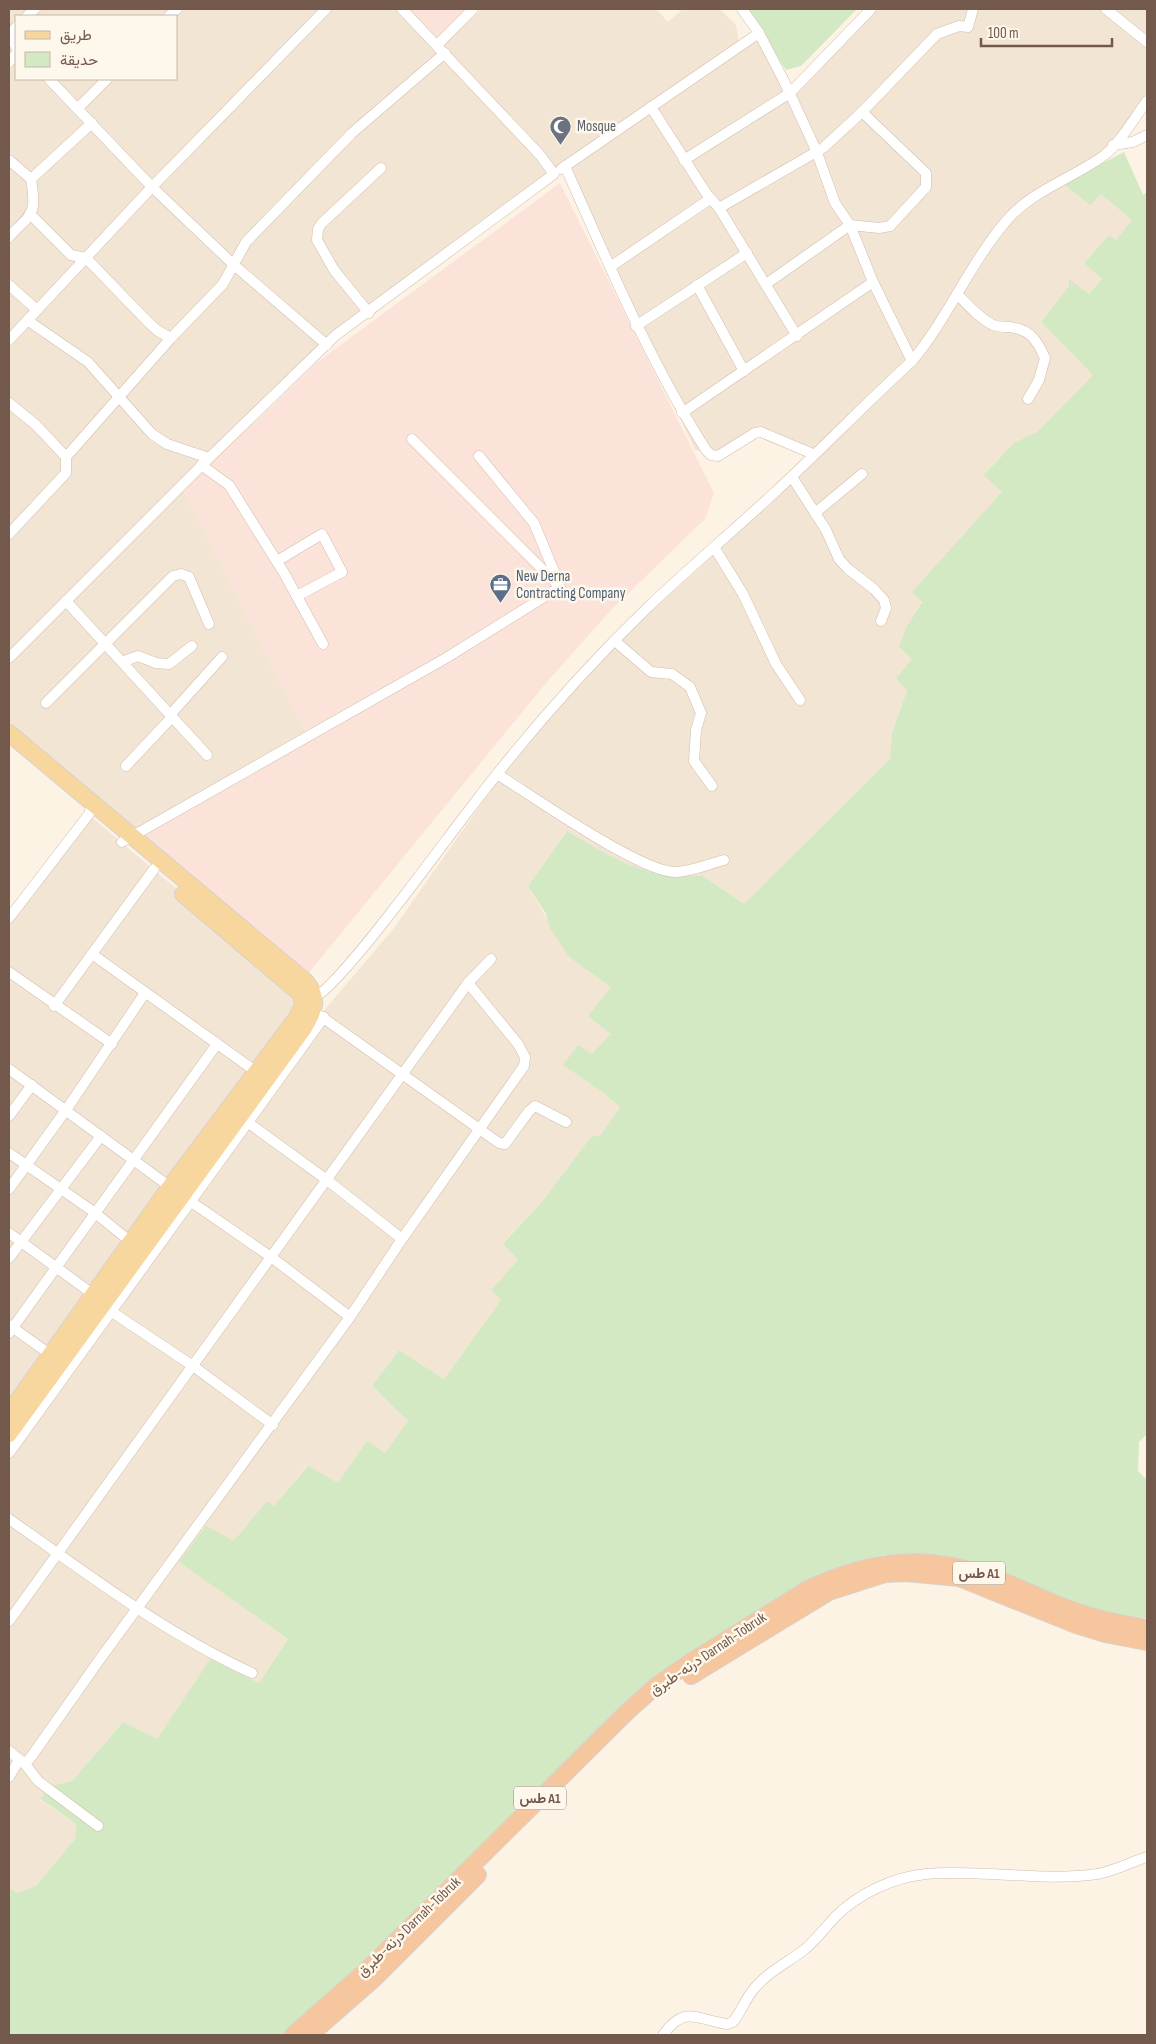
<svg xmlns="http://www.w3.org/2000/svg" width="1156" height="2044" viewBox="0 0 1156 2044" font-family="'Sofia Sans Condensed',Vazirmatn,sans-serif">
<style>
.residential{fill:#f3e5d3;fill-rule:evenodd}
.commercial{fill:#fce3d9}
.green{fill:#d2e9c3}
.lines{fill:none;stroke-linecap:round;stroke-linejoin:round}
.minor-casing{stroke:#cfbdae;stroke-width:11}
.primary-casing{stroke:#d8d1cd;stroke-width:18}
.trunk-casing{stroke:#d8d1cd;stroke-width:18}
.minor{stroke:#fff;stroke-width:10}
.primary{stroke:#f8d79f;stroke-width:16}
.trunk{stroke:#f6c69e;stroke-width:16}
.labels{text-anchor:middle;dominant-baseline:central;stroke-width:5;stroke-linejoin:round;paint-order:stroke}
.shield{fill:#fef7eb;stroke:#9d887b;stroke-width:1}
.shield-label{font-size:14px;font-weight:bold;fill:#73594b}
.worship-label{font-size:15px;fill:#5b616d;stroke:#fef7eb;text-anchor:start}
.service-label{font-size:15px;fill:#4e5e75;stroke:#fef7eb;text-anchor:start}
.street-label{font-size:15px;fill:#73594b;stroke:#fef7eb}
</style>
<rect width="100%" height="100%" fill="#fcf3e5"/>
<g class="residential">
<path d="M9,9H399L439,50L482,9H656L668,22L683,9H720L736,25L740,48L757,36L909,363L812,455L761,434L716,453L695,450L565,169L336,333L9,656ZM16,16H176V79H16Z"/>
<polygon points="871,9 1147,9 1147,104 1112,149 1007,218 912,359 791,94"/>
<polygon points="1064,184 1101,194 1133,219 1116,241 1109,235 1084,263 1102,279 1089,294 1069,280 1069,286 1041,322 1094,374 1037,432 1014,443 985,475 1003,492 913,592 922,601 907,626 912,659 896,678 907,689 892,733 890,759 744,904 702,875 683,878 648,873 612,857 566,832 528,886 570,958 611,987 611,1034 592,1055 597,1088 620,1107 601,1136 591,1137 541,1203 503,1242 518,1260 491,1290 501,1300 444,1379 399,1350 372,1386 408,1421 385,1454 367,1441 338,1484 307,1466 274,1507 267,1501 234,1542 179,1562 288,1639 259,1683 211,1659 157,1739 122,1723 72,1781 51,1786 40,1800 76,1824 75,1839 36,1886 17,1893 9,1888 9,1440 304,1034 394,928 493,787 562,701 638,623 768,506 820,452 921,358 994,245 1016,216 1044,195"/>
<polygon points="182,487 308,736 132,834 9,727 9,659"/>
<polygon points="89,815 301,994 302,1000 9,1413 9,921"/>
</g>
<g class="commercial">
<polygon points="399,9 465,9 432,42"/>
<polygon points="560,183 714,493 705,519 612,609 546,683 307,975 132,834 308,736 182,487 256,421 316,363"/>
</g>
<g class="green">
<polygon points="746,9 857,9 801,66 786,70"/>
<path d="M1124,152L1143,195L1147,192V1434L1139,1442L1138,1471L1147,1480V1618L1108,1616L927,1555H885L847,1564L816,1578L687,1663L569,1764L288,2035H9V1888L17,1893L36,1886L75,1839L76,1824L40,1799L51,1786L72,1781L123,1722L157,1739L211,1658L259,1683L288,1639L179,1562L206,1526L234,1541L267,1501L274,1506L308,1466L338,1483L367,1441L385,1453L408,1421L372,1386L399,1350L444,1379L501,1300L491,1290L518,1260L503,1243L541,1203L591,1137L601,1135L620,1107L597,1088L563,1065L578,1045L592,1054L611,1034L588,1016L611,987L570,958L550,928L546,914L528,886L567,831C609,856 651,883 702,875L744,904L890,759L892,733L907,690L896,678L912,659L899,647L907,626L922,602L912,592L1002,492L984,475L1014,443L1037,432L1093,375L1041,322L1069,286V279L1089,294L1102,279L1084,263L1109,235L1116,240L1132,220L1101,194L1090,205L1064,184Z"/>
</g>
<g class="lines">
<defs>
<g id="minor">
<polyline points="742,9 759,33 785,83 816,150 835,203 850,225 873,282 912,361"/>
<polyline points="1106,9 1147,42"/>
<polyline points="27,16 35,9"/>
<polyline points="169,16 177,9"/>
<polyline points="9,35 16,47"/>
<polyline points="9,36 16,27"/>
<polyline points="437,45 473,9"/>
<polyline points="9,62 16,54"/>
<polyline points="49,79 152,187 234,265 327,345"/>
<polyline points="651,107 706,193 719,208 797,336"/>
<polyline points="78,108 107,79"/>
<polyline points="1113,145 1133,142 1147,135"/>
<polyline points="9,160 31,179"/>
<polyline points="684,160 790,93 871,9"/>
<path d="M565,166C608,263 649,360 706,450L711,455L718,456L755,433L761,432L813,454"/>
<polyline points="561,169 759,33"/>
<polyline points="719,208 823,148 862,112 937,34 959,26 968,27 973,9"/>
<polyline points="30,214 71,255 86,258 148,322 158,331 171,338"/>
<path d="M9,237C33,212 37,214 31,179L92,123"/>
<polyline points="610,267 710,199"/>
<polyline points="766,284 850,225 879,228 890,226 926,187 926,173 862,112"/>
<polyline points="9,285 37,310"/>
<polyline points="697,285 744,371"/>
<path d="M957,294C968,305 979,318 993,325C998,327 1004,327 1009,327C1030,329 1037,340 1045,358L1039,380L1028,399"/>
<polyline points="369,313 334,270 317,240 318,229 322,223 381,168"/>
<polyline points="27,320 88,362 152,434 167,444 209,458"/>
<polyline points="636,326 747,253"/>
<polyline points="9,340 152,187 326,9"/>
<polyline points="9,403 36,425 66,457"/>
<polyline points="682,413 873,282"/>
<polyline points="412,439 560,587"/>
<polyline points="479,456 534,523 558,581"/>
<polyline points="201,465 229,485 284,573 323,644"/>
<polyline points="792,477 826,530 839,559 848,569 874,589 884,600 886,608 881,621"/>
<polyline points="815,513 862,474"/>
<polyline points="9,534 66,473 66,457 171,338 223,284 246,242 352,133 445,53"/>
<polyline points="714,547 743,594 776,664 800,700"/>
<polyline points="277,561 322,534 342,572 297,596"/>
<polyline points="66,601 207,755"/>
<polyline points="615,641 651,672 672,674 690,687 701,713 696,730 694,761 712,786"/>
<polyline points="9,658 209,458 336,335 554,174 540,155 402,9"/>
<polyline points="122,662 138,656 156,663 169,664 192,646"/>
<polyline points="46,703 173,576 181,574 189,577 209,624"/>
<polyline points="170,715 222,657"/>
<polyline points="126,766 172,717"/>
<path d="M497,774C531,795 640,872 675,872C691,872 708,864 724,860"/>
<polyline points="122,842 446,658 560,587"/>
<polyline points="9,918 89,814 92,805"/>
<polyline points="92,954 255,1071"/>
<polyline points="9,972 112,1044"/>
<path d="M311,999C335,994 444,842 466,814C521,741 581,672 647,608C688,569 732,532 774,493C821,450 865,404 912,361C948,318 970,263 1007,220C1032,191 1072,178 1102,157C1120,144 1134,118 1147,101"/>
<polyline points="54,1006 154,869"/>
<polyline points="319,1015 499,1143 505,1144 529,1111 535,1106 566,1122"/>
<polyline points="9,1069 173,1189"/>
<polyline points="9,1116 32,1085"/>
<polyline points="243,1119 327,1180 402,1239"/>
<polyline points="9,1153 94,1212 132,1243"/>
<polyline points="9,1189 66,1110 145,993"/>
<polyline points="187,1199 271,1257 350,1317"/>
<polyline points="9,1233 94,1295"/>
<polyline points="9,1258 101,1136"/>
<polyline points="112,1312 193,1366 273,1425"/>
<polyline points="9,1325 51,1355"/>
<polyline points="9,1333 217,1044"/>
<polyline points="9,1453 324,1017"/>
<path d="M9,1519C88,1574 164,1633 252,1673"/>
<polyline points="9,1621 468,983 491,959"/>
<polyline points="9,1751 25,1764 31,1757 100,1659 350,1317 402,1239 524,1066 525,1057 518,1044 468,983"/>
<polyline points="25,1764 38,1781 98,1826"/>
<polyline points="9,1777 19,1760"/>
<path d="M663,2035C684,2005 696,2019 727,2024L733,2022C741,2012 745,2000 753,1990C766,1973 787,1963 804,1950C815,1941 825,1928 835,1917C858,1894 893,1877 926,1874C983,1869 1040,1882 1097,1874C1114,1871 1131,1862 1147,1857"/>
</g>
<g id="primary">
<path d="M9,733L306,982C320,999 314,1011 304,1028L9,1434"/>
<polyline points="9,1413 170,1187 296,1019 303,1006 301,994 183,894"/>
</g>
<g id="trunk">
<polyline points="691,1676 829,1592 885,1574 906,1573 959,1578 1076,1625 1105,1634 1147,1642"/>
<path d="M293,2035L371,1966L627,1712L656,1686L692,1661L808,1589C872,1559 926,1553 992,1577C1023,1588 1053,1605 1084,1614C1104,1621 1126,1624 1147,1628"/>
<polyline points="310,2035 375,1978 478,1875"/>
</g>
</defs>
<use href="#minor" class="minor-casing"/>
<use href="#primary" class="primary-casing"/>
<use href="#trunk" class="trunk-casing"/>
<use href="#minor" class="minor"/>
<use href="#primary" class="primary"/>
<use href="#trunk" class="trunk"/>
</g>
<defs>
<symbol id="mosque-pin" viewBox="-11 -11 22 30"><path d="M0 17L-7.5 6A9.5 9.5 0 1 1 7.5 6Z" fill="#6b7280" stroke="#fef7eb"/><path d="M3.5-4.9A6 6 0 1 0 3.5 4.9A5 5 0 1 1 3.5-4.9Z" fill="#fff"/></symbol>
<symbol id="office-pin" viewBox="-11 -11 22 30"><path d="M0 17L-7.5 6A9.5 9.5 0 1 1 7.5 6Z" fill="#5c6f8a" stroke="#fef7eb"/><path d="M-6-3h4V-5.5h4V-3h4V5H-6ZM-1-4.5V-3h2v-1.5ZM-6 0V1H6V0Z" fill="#fff"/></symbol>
</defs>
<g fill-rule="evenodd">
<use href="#mosque-pin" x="548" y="114" width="25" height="34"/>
<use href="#office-pin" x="488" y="572" width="25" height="34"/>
</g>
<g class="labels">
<g class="shield">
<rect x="953" y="1561.5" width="52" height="23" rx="4"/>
<rect x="514" y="1786.5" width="52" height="23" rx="4"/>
</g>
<g class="shield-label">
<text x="979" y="1573">طس A1</text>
<text x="540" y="1798">طس A1</text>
</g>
<g class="worship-label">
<text x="577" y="126">Mosque</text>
</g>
<g class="service-label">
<text x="516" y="576">New Derna<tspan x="516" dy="17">Contracting Company</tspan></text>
</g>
<g class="street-label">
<text transform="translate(708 1654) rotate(-34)">درنه-طبرق Darnah-Tobruk</text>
<text transform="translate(409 1927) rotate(-44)">درنه-طبرق Darnah-Tobruk</text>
</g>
</g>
<rect width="1156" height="2044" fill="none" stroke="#73594b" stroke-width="20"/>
<rect x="15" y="15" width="162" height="65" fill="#fef7eb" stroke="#c6b8ab"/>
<rect x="25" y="31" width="25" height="8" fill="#f8d79f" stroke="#c6b8ab"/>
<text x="60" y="40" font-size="15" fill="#73594b">طريق</text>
<rect x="25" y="52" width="25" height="15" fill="#d2e9c3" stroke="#c6b8ab"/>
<text x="60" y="65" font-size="15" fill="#73594b">حديقة</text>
<path d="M981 38v8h131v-8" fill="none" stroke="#73594b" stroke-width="2.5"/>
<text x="988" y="38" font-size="15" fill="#73594b" stroke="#fef7eb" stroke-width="4" paint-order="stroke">100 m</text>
</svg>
